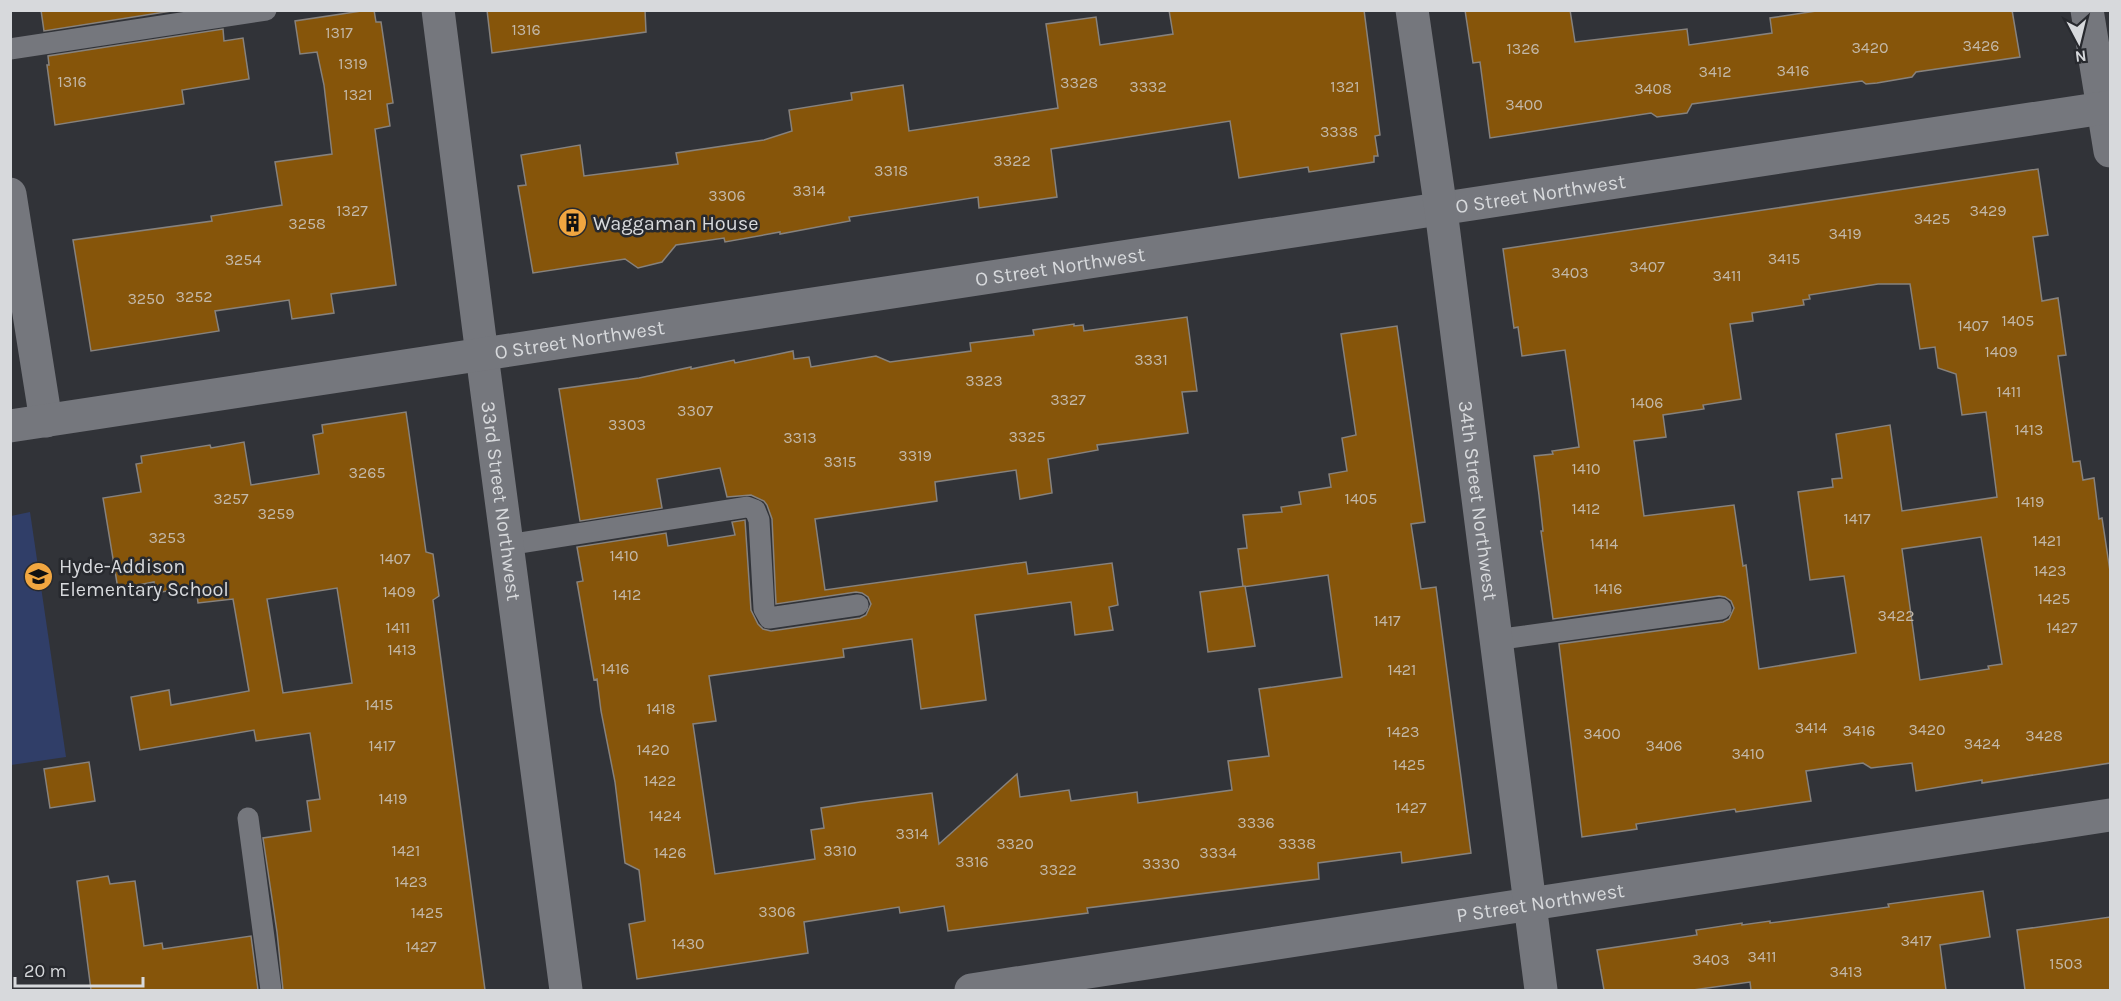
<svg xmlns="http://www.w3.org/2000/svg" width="2121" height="1001" viewBox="0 0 2121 1001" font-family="Karla,sans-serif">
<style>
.green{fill:#303e68}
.building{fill:#86550a;stroke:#87827d;stroke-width:1.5;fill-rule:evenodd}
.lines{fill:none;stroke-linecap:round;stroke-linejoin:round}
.service{stroke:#75777d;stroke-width:21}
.minor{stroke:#75777d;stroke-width:33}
.tertiary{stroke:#75777d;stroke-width:33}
.labels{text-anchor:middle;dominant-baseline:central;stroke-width:5;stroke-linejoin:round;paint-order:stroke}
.number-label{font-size:16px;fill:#c3b8a8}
.street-label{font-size:20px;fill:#d7d9dc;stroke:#27292e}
.poi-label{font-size:20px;fill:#d7d9dc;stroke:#27292e;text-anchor:start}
</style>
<rect width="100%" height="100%" fill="#313338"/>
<polygon class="green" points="30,512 66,757 11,765 11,516"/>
<g class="building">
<polygon points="41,10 178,10 44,31"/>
<polygon points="368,10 374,10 376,22 381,22 393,103 387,104 390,126 375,129 396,285 331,294 334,313 292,319 289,300 215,311 219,331 91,351 73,240 212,221 211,216 282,205 275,162 332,154 324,85 317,52 300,54 295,21"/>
<polygon points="487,10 645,10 646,32 492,53"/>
<polygon points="1169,10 1364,10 1380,135 1375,136 1378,156 1374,156 1374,162 1309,172 1308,167 1239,178 1230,121 1051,149 1057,197 979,208 978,197 849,217 850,221 780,234 780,232 725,242 724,238 676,245 662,262 638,268 625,259 533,273 518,186 526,185 521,155 580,145 584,176 678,164 676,153 764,140 792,131 789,110 852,100 851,93 903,85 909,131 1058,108 1046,24 1096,17 1100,45 1173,34"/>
<polygon points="1465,10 1570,10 1575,42 1687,29 1689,45 1772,33 1770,18 1823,10 2012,10 2020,57 1916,72 1912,77 1877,83 1866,84 1862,81 1692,104 1687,113 1657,117 1651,113 1490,138 1480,62 1473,63"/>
<polygon points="223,29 224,41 243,38 249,79 182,90 184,104 55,125 47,65 49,65 48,56"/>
<path d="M2038,169L2048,235L2033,237L2042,301L2058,298L2066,355L2058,356L2073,462L2080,461L2083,480L2094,478L2099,519L2102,518L2110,571V763L1982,783V780L1916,791L1912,763L1871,768L1863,763L1806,771L1811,801L1736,812L1735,809L1636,824L1637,829L1582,837L1559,644L1723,622L1729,619L1734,608L1731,601L1725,597L1719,596L1553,619L1541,531H1543L1539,495L1534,456L1553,454L1552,451L1579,447L1565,350L1522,356L1518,327L1514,328L1503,249ZM1878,284H1910L1920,349L1935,347L1938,368L1956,374L1962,415L1986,412L1997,497L1902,511L1890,425L1836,434L1842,478L1832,479L1833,487L1798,492L1810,580L1844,576L1856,653L1759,669L1746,565L1743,566L1734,505L1644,516L1634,441L1666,437L1663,415L1704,409L1703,405L1741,399L1730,324L1753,321L1752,313L1804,305L1803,300L1810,299L1809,295ZM1981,537L2002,664L1988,666L1989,669L1920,680L1902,549Z"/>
<polygon points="1187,317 1197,391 1182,392 1188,433 1097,445 1098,450 1048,459 1052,493 1020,499 1016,470 935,482 937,501 815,519 825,590 1026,562 1028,574 1112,563 1118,605 1109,607 1113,630 1075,635 1071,602 975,615 986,700 921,709 912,639 843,649 844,657 709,676 716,721 693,724 715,874 815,859 811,830 824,828 821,808 860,802 932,793 939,844 1017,774 1020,797 1069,790 1071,801 1137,792 1138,803 1232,790 1228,761 1269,756 1259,689 1342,677 1328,575 1243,587 1238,549 1247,548 1243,515 1282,512 1281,507 1301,504 1299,492 1331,487 1329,474 1347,471 1342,438 1356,435 1341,334 1397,326 1425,522 1411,524 1421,589 1436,587 1471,853 1402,863 1401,852 1318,863 1319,879 1087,908 1088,913 948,931 944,906 900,913 899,907 804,922 808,953 637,979 629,924 645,921 639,870 625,863 615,782 601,711 597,679 594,680 577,582 583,581 577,547 666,533 668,546 735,535 732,522 745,520 751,610 758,624 763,629 771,631 860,618 866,615 871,604 868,597 862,593 856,592 776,604 772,519 767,505 764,501 751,495 727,497 720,468 657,479 662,508 580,521 559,389 639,378 691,367 691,369 734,360 735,363 793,351 794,359 809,357 811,367 876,356 890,362 971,351 970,343 1034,335 1033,330 1074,324 1074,326 1083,325 1084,331"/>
<path d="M406,412L426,552L433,554L439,596L433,600L485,990H283L277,932L263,838L311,831L307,801L320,799L310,733L256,741L254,730L140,750L131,697L169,690L171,705L249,691L233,599L198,603L196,586L156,593L154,582L118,589L103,498L141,492L136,464L142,463L141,456L210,445L211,448L244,442L251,485L319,474L313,435L323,433L322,425ZM337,588L352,683L283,693L267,599Z"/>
<polygon points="1245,586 1255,646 1208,652 1200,592"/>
<polygon points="89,762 95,801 50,808 44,769"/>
<polygon points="108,876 110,884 135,881 144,946 162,943 163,949 251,936 258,990 91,990 77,881"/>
<polygon points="1983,891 1990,937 1940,945 1946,990 1751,990 1750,982 1693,990 1604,990 1597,950 1697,935 1696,930 1742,923 1742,925 1770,921 1770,923 1889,907 1888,904"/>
<polygon points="2110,917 2110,990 2025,990 2017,930"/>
</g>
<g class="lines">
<g class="service">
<polyline points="10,49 266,10"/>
<polyline points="508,545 747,507 755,510 759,520 764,609 769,618 858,605"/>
<polyline points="1495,640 1721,609"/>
<polyline points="248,818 271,990"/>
</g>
<g class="minor">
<path id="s1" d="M438,10L482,355L566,990"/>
<polyline points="2087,10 2110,151"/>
<polyline points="10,194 46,421"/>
<path id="s2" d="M10,426L2110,107"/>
<path id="s3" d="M971,990L2110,815"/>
</g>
<path class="tertiary" id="s4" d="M1412,10L1441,210L1541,990"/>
</g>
<defs>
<symbol id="building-disc" viewBox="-11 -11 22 22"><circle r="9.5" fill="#f1a640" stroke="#27292e"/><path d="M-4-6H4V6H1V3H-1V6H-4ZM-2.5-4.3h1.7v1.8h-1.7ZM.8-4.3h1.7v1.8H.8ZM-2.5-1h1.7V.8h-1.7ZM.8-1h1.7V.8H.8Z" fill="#111"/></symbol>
<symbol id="school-disc" viewBox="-11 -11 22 22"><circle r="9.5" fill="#f1a640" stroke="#27292e"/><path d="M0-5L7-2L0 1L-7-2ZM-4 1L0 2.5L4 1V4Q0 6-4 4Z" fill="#111"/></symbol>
</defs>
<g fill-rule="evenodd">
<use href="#building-disc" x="556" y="206" width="33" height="33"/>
<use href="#school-disc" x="22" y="560" width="33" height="33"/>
</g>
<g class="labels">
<g class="number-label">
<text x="526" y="29">1316</text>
<text x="339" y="32">1317</text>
<text x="1981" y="45">3426</text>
<text x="1870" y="47">3420</text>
<text x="1523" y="48">1326</text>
<text x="353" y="63">1319</text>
<text x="1793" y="70">3416</text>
<text x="1715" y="71">3412</text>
<text x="72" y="81">1316</text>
<text x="1079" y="82">3328</text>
<text x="1148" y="86">3332</text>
<text x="1345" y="86">1321</text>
<text x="1653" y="88">3408</text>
<text x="358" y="94">1321</text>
<text x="1524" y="104">3400</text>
<text x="1339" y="131">3338</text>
<text x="1012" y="160">3322</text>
<text x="891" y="170">3318</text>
<text x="809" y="190">3314</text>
<text x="727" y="195">3306</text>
<text x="352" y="210">1327</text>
<text x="1988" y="210">3429</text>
<text x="1932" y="218">3425</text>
<text x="307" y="223">3258</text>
<text x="1845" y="233">3419</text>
<text x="1784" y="258">3415</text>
<text x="243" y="259">3254</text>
<text x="1647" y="266">3407</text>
<text x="1570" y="272">3403</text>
<text x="1727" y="275">3411</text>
<text x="194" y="296">3252</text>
<text x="146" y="298">3250</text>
<text x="2018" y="320">1405</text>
<text x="1973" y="325">1407</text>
<text x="2001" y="351">1409</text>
<text x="1151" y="359">3331</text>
<text x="984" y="380">3323</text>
<text x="2009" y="391">1411</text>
<text x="1068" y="399">3327</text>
<text x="1647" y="402">1406</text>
<text x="695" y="410">3307</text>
<text x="627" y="424">3303</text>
<text x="2029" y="429">1413</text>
<text x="1027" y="436">3325</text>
<text x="800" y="437">3313</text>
<text x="915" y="455">3319</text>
<text x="840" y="461">3315</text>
<text x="1586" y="468">1410</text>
<text x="367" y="472">3265</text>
<text x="231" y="498">3257</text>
<text x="1361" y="498">1405</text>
<text x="2030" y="501">1419</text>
<text x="1586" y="508">1412</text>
<text x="276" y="513">3259</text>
<text x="1857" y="518">1417</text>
<text x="167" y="537">3253</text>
<text x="2047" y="540">1421</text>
<text x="1604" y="543">1414</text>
<text x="624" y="555">1410</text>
<text x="395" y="558">1407</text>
<text x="2050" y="570">1423</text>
<text x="1608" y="588">1416</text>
<text x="399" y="591">1409</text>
<text x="627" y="594">1412</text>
<text x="2054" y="598">1425</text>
<text x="1896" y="615">3422</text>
<text x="1387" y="620">1417</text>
<text x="398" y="627">1411</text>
<text x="2062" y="627">1427</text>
<text x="402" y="649">1413</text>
<text x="615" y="668">1416</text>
<text x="1402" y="669">1421</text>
<text x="379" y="704">1415</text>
<text x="661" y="708">1418</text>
<text x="1811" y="727">3414</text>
<text x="1927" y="729">3420</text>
<text x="1859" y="730">3416</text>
<text x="1403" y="731">1423</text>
<text x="1602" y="733">3400</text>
<text x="2044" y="735">3428</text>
<text x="1982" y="743">3424</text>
<text x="382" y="745">1417</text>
<text x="1664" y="745">3406</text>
<text x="653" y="749">1420</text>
<text x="1748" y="753">3410</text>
<text x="1409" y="764">1425</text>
<text x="660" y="780">1422</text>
<text x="393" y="798">1419</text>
<text x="1411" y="807">1427</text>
<text x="665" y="815">1424</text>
<text x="1256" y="822">3336</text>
<text x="912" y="833">3314</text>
<text x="1015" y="843">3320</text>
<text x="1297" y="843">3338</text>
<text x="406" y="850">1421</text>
<text x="840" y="850">3310</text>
<text x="670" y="852">1426</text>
<text x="1218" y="852">3334</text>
<text x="972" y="861">3316</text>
<text x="1161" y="863">3330</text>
<text x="1058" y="869">3322</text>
<text x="411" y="881">1423</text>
<text x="777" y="911">3306</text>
<text x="427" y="912">1425</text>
<text x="1916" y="940">3417</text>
<text x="688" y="943">1430</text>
<text x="421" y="946">1427</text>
<text x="1762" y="956">3411</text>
<text x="1711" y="959">3403</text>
<text x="2066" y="963">1503</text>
<text x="1846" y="971">3413</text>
</g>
<g class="street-label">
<text stroke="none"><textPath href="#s2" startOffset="1548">O Street Northwest</textPath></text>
<text stroke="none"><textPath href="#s2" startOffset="1062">O Street Northwest</textPath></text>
<text stroke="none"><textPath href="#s2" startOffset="576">O Street Northwest</textPath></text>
<text stroke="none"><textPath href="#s4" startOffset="495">34th Street Northwest</textPath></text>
<text stroke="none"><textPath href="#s1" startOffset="495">33rd Street Northwest</textPath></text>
<text stroke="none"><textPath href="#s3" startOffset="576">P Street Northwest</textPath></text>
</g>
<g class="poi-label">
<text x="593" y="223">Waggaman House</text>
<text x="59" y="566">Hyde-Addison<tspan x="59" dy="23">Elementary School</tspan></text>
</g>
</g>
<rect width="2121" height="1001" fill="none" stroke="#d7d9dc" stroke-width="24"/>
<g transform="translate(2079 42) rotate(173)" stroke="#27292e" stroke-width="4.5" paint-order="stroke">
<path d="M0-4.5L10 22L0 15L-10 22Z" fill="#d7d9dc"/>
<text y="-9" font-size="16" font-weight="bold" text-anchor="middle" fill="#d7d9dc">N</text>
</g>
<path d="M15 977v9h128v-9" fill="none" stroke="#d7d9dc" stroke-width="3"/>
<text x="24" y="977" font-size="18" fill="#d7d9dc" stroke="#27292e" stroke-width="4.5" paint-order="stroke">20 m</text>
</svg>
